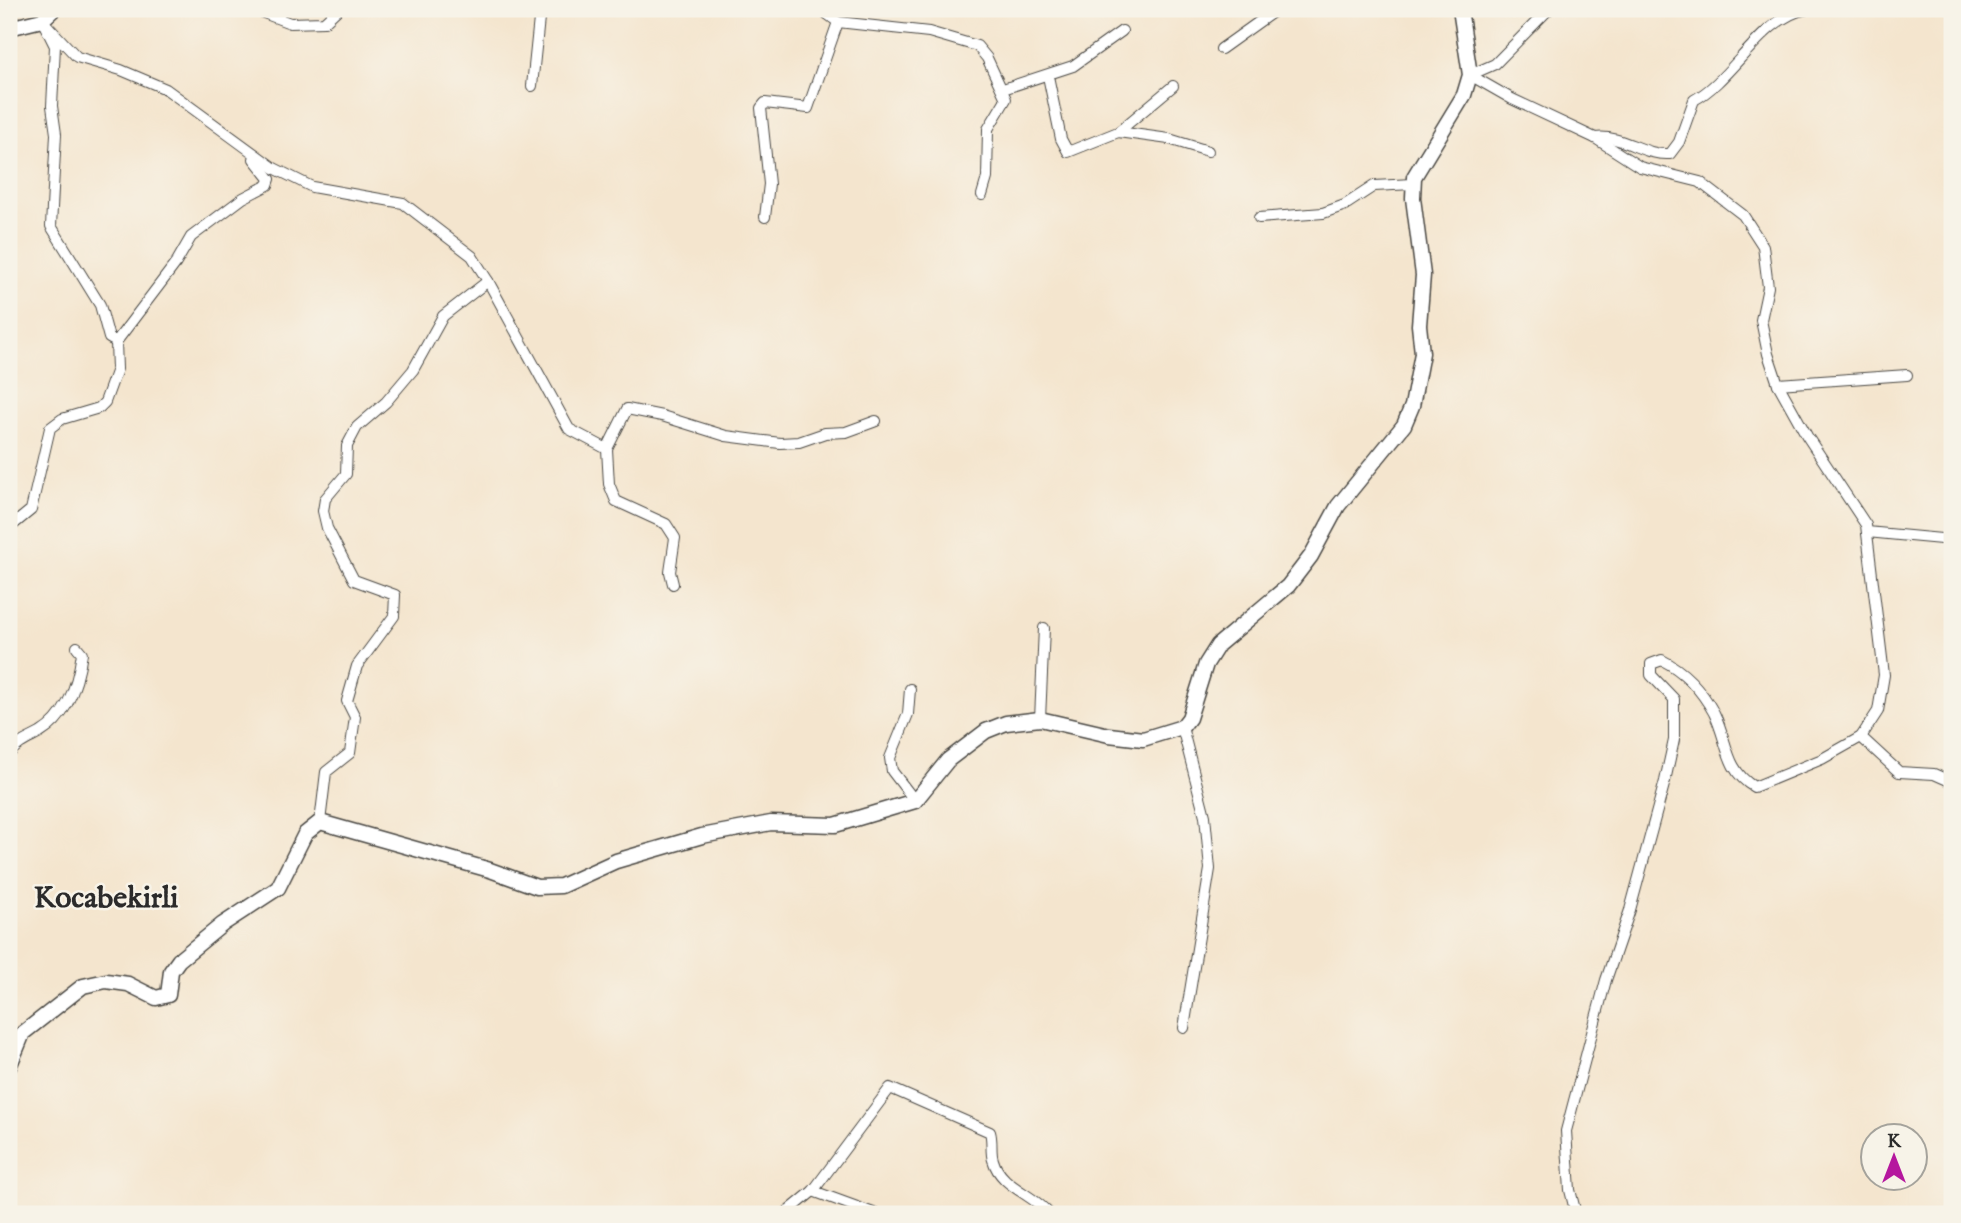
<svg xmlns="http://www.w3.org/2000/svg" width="1961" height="1223" viewBox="0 0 1961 1223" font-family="'IM FELL English',serif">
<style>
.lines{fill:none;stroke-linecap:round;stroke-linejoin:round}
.street-casing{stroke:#494743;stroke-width:12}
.secondary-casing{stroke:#494743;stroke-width:17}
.street{stroke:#fff;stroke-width:10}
.secondary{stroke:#fff;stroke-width:14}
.labels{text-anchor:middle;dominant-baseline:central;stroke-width:5;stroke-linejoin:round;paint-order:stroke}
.neighbourhood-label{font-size:30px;font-weight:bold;fill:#2b2b2b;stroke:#f7f3e8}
</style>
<rect width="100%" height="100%" fill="#f7f3e8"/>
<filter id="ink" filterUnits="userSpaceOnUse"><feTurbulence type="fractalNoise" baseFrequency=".0143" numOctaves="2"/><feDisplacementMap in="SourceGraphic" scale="14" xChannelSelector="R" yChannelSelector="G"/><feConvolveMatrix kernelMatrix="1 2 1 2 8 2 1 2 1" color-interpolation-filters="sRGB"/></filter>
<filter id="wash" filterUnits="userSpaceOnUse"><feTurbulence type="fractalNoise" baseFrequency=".00686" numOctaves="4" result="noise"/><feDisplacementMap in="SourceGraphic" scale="28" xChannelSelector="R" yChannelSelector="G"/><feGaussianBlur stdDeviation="1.57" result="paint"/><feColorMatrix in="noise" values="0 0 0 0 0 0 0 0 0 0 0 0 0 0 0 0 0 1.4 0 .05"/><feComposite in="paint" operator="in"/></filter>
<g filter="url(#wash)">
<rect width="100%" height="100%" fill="#f4e5ce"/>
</g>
<g filter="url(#ink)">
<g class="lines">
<defs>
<g id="street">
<polyline points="253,9 290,23 324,22 338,9"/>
<polyline points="828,9 827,14 838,22 929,32 977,46 987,58 1006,99 988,129 987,178 982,195"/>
<polyline points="1221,49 1277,9"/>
<path d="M1470,75L1512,99L1595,138L1640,167L1700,182L1743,215L1763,246L1768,287L1761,320L1768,354L1778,384L1807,436L1866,525L1884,675L1878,711L1861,737L1822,759L1754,787C1725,770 1728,741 1714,713C1702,691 1684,671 1662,660L1651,664V675L1674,699V740L1665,781L1630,910L1606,980L1566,1131L1570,1190L1576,1214"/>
<polyline points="1470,75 1495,64 1549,9"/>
<polyline points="1048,76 1061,139 1068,152 1118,132 1173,86"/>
<polyline points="532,86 540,9"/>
<polyline points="1003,89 1073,66 1122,31"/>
<polyline points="1118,132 1169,139 1208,151"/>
<path d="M1595,138C1622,134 1643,156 1670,154L1679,142L1694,100C1732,80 1763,16 1807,9"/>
<polyline points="765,217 769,184 761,108 765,103 808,108 838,22"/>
<polyline points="1259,218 1323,213 1345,205 1374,186 1413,184"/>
<polyline points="488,281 569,429 607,449 627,409 662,416 726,436 780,443 799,442 825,433 846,432 876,421"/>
<polyline points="116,342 109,338 100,305 51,226 56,134 52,106 55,46 42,20 77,57 121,70 166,89 274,168 312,187 403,203 472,256 488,281 443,316 413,370 386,402 357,427 347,446 346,474 325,499 323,511 327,528 354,580 395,595 394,616 357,666 347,701 355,717 350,753 326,772 320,822"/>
<polyline points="1778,384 1907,375"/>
<polyline points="607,449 609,484 616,501 666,524 675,538 670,572 673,584"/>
<polyline points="9,528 31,510 50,428 62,419 99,408 105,402 117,369 116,342 176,263 191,237 243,198 268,185 270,179 254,159"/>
<polyline points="1867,532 1952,540"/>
<polyline points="910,689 908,714 890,758 892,771 915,801"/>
<polyline points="1040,719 1044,628"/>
<polyline points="1182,727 1205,816 1210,869 1184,1028"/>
<polyline points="1861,737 1899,772 1934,774 1952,782"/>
<path d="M9,754C19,742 27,740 40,733C67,717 78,683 82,653L77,647"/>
<polyline points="813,1191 876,1214"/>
<path d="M785,1214L813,1191L890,1088L990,1132C993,1142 990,1151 993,1160C1001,1188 1033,1193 1049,1214"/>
</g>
<g id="secondary">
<polyline points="9,28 42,20 54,9"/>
<polyline points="9,1067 23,1033 83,986 106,981 128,984 156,998 168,995 171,971 179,960 223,924 278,888 305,834 320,822 490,870 537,887 561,886 616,861 702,836 771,823 835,825 915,801 948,760 986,731 1006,723 1040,719 1109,735 1143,739 1182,727 1189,718 1206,664 1218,645 1288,586 1311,556 1338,506 1404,425 1412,406 1422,353 1419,325 1423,275 1413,198 1414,177 1464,95 1470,75 1460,9"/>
</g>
</defs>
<use href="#street" class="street-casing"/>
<use href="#secondary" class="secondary-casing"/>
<use href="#street" class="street"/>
<use href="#secondary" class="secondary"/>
</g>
</g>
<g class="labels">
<g class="neighbourhood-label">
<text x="106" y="899">Kocabekirli</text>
</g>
</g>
<rect width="1961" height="1223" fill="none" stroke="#f7f3e8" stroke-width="35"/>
<g transform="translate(1894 1157)"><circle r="33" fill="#f7f3e8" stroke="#a5a39c" stroke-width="2"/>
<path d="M0-5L12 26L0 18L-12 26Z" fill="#b5179e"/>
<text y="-10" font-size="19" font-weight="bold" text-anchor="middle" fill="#2b2b2b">K</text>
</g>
</svg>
